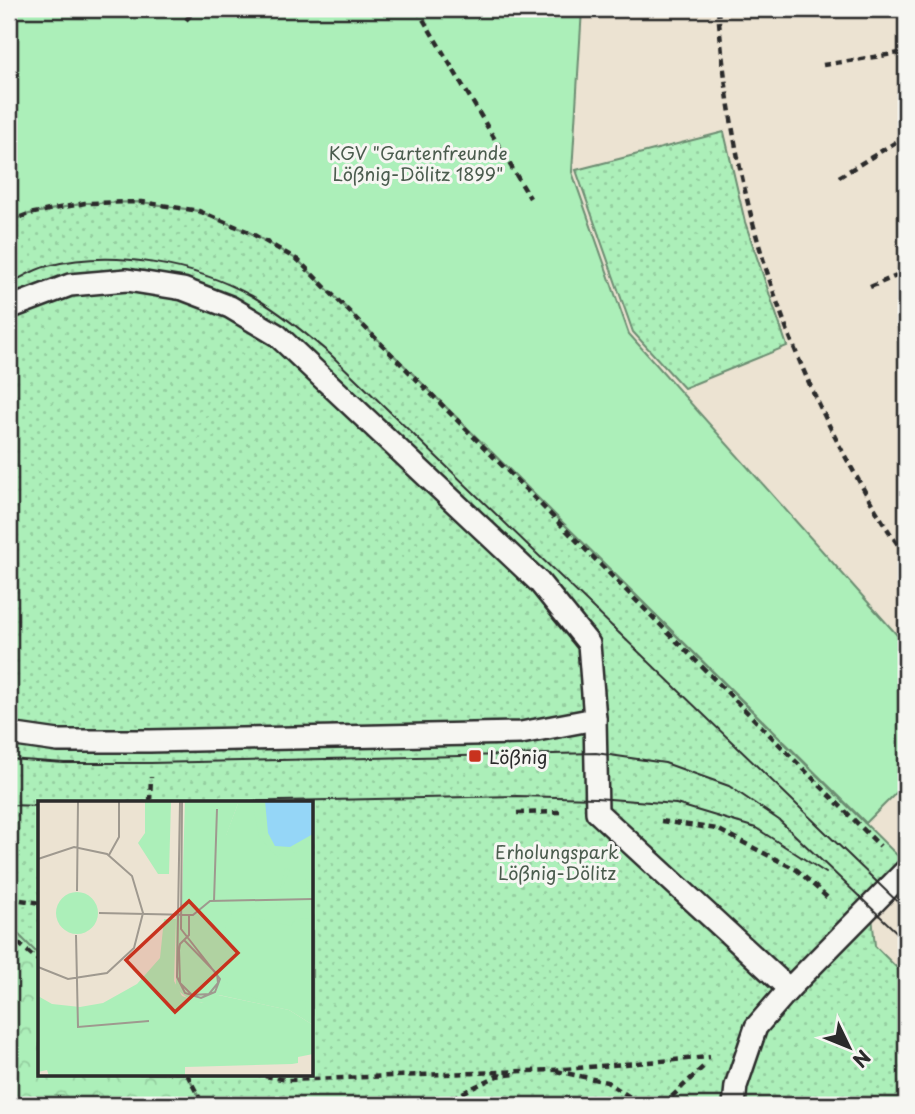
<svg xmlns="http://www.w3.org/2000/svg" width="915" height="1114" viewBox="0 0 915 1114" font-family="'Playpen Sans',sans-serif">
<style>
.grass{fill:url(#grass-dots);stroke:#6c8d72;stroke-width:2;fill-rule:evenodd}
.forest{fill:url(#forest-crowns);stroke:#6c8d72;stroke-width:2}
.garden{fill:#acefb9;stroke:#6c8d72;stroke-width:2}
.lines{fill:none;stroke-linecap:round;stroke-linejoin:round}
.service-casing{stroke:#2b2b2b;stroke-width:26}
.path{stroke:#2b2b2b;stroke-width:4.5;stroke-dasharray:7 5;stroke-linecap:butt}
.service{stroke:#f6f6f2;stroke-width:21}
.tram{stroke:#2b2b2b;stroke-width:2}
.poi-dot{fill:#c8321e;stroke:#f6f6f2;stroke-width:2.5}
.labels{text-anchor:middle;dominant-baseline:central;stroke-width:6;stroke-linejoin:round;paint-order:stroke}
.park-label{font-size:18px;fill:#4b5c4e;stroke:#f6f6f2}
.poi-label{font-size:18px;fill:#2b2b2b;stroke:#f6f6f2;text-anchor:start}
.inset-road{fill:none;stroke:#9f998f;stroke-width:2}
.view{fill:#c8321e;fill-opacity:0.15;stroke:#c8321e;stroke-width:3.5}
.inset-edge{fill:none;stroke:#2b2b2b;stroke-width:3.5}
</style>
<defs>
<pattern id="grass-dots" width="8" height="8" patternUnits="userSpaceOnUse" patternTransform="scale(1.75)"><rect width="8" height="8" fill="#acefb9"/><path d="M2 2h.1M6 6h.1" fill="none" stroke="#94cd9f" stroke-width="1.8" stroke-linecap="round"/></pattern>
<pattern id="forest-crowns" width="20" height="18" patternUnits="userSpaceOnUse" patternTransform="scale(1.75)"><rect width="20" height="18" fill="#acefb9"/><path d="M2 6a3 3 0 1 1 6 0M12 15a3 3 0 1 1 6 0" fill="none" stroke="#94cd9f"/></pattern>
</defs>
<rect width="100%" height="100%" fill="#ece3d2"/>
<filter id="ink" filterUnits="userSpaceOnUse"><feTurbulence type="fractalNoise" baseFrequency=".0143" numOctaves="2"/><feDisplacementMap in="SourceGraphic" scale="14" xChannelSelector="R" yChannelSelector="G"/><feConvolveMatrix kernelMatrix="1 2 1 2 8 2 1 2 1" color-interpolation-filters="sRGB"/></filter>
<g filter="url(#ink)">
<g class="grass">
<polygon points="724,132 745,222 787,346 684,388 633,332 576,170"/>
<path d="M142,202L199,211L249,232L298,260L906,864L871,906L875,946L906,977V1105H9V221L29,214L85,203ZM40,802H312V1074H40Z"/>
</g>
<polygon class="forest" points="9,925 40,956 40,1074 187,1074 203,1105 9,1105"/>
<polygon class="garden" points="9,9 582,9 572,172 629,334 906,645 906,783 866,823 298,260 249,232 199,211 142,202 85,203 29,214 9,221"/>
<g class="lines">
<defs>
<g id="service">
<polyline points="9,308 70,285 127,280 183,289 230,307 277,335 539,582 589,644 595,719 597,812 789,989"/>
<polyline points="9,734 58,741 150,741 521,733 595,719"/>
<polyline points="734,1105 736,1086 756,1027 789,989 906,870"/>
</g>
</defs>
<use href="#service" class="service-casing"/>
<g class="path">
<polyline points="417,9 530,198"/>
<path d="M718,9C730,169 769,315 845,456C864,490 883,525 906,556"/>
<polyline points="186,20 196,9"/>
<polyline points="823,65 906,52"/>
<polyline points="839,177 906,136"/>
<polyline points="9,221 29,214 85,203 142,202 199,211 249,232 298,260 880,846"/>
<polyline points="870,287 906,272"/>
<polyline points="150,802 151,777"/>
<polyline points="517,813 562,812"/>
<polyline points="661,821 717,829 797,870 830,900"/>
<polyline points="9,898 40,903"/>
<polyline points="9,935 40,962"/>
<polyline points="556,1071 607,1082 642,1105"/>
<polyline points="187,1074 203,1105"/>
<polyline points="253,1074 288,1080 552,1070 710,1057"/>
<polyline points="442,1105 446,1101 497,1076 516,1074"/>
<polyline points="663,1105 703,1067"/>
</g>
<use href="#service" class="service"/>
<g class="tram">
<path d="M9,284C21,278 34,269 48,266C113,249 194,264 252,296C280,312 305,333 330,354L906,910"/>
<polyline points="9,759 64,763 151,763 596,753 665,763 729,786 779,820 906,941"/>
<polyline points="238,802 517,796 596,798 676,804 756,828 826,873"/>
<polyline points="9,805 40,806"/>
</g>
</g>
</g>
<rect class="poi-dot" x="468" y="749" width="14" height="14" rx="3.5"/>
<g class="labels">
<g class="park-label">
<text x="418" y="152">KGV "Gartenfreunde<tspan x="418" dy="21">Lößnig-Dölitz 1899"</tspan></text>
<text x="557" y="851">Erholungspark<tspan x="557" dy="21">Lößnig-Dölitz</tspan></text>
</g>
<g class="poi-label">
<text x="489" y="756">Lößnig</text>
</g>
</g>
<g transform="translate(38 801)">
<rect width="275" height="275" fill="#ece3d2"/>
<path d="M201,0H275V224L251,209L181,194L167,202L155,201L138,188V113L144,111V97H176ZM18 112a21 21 0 1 1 42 0a21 21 0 1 1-42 0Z" fill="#acefb9"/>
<path d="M201,0H214L221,35L234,51L240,56L251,44L257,53L267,47V76L275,109L243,105L240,97L252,69L247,67L238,105L207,106L205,114L253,125L258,117L275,118V216L267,208L268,199L231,201L197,191L188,180L187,123L194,114L188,97V34Z" fill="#acefb9"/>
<path d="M107,0H133L131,73H120L100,42L107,32ZM147,0H201L188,35V97H144ZM126,118H138L136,180L144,195L164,202L180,194L251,209L275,224V253L260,256V262L254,263L147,266V275H11L9,269L0,271V195L14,203L42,206L65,202L99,183L122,157Z" fill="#acefb9"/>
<path d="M227,0H275V33L252,46L237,45L230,32Z" fill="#95d6f7"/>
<path class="inset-road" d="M142,0L139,176L147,192L163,197L177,191L182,178L143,128L144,0M71,54L81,36V0M0,58L36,46L69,53L94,75L105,112L96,147L69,172L30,178L0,166M39,90L40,0M176,100L179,8M61,112L155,114L172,100L275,98M38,134L40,226L111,220M146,139L179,173L180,182L171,193L154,194L142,182L141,149L142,143L151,134V114"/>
<path class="view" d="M151,100L200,152L137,211L88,159Z"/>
<rect width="275" height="275" class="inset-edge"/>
</g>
<rect width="915" height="1114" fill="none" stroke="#f6f6f2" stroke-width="35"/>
<rect x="18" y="18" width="880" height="1079" fill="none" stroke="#2b2b2b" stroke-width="2.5" filter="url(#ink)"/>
<g transform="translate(849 1047) rotate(133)" stroke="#f6f6f2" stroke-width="5" paint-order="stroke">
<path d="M0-5L12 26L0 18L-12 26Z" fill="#2b2b2b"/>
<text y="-10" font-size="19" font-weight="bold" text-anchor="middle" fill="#2b2b2b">N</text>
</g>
</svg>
